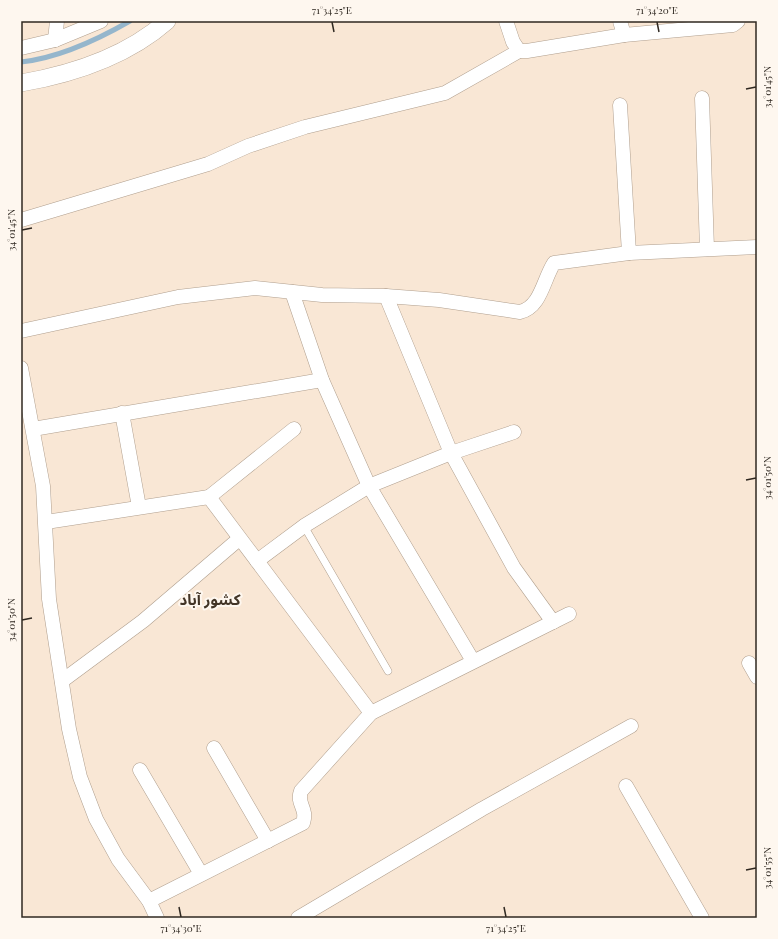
<svg xmlns="http://www.w3.org/2000/svg" width="778" height="939" viewBox="0 0 778 939" font-family="'Playfair Display','Noto Sans Arabic',serif">
<style>
.lines{fill:none;stroke-linecap:round;stroke-linejoin:round}
.stream{stroke:#95b6cc;stroke-width:5}
.service-casing{stroke:#b09f8e;stroke-width:8}
.minor-casing{stroke:#b09f8e;stroke-width:15}
.tertiary-casing{stroke:#b09f8e;stroke-width:18}
.service{stroke:#fff;stroke-width:7}
.minor{stroke:#fff;stroke-width:14}
.tertiary{stroke:#fff;stroke-width:17}
.ticks{fill:none;stroke:#2f2821;stroke-width:1.5}
.labels{text-anchor:middle;dominant-baseline:central;stroke-width:4;stroke-linejoin:round;paint-order:stroke}
.district-label{font-size:15px;font-weight:bold;fill:#423426;stroke:#fef7ef}
.neatline{fill:none;stroke:#2f2821;stroke-width:1.5}
.ticks-label{font-size:10px;text-anchor:middle;fill:#2f2821}
</style>
<rect width="100%" height="100%" fill="#f9e7d5"/>
<g class="lines">
<path class="stream" d="M21,62C59,58 97,40 130,21"/>
<defs>
<polyline id="service" points="304,526 388,671"/>
<g id="minor">
<polyline points="506,21 513,42 519,51"/>
<polyline points="620,21 624,35"/>
<polyline points="55,40 57,21"/>
<polyline points="21,48 55,40 101,21"/>
<polyline points="702,98 707,249"/>
<polyline points="620,105 629,253"/>
<polyline points="21,220 208,164 248,146 305,127 445,93 519,51 527,51 624,35 733,25 738,21"/>
<polyline points="292,292 322,380 369,486 473,661"/>
<polyline points="386,296 451,453 514,568 553,622"/>
<path d="M21,331L178,297L255,288L322,295L386,296L439,300L520,312C541,307 543,280 554,263L629,253L757,247"/>
<polyline points="21,368 43,486 49,599 69,729 80,777 96,819 118,859 149,901 157,918"/>
<polyline points="122,413 139,507"/>
<polyline points="33,429 322,380"/>
<polyline points="209,497 294,429"/>
<polyline points="46,522 209,497 371,713"/>
<polyline points="257,561 304,526 369,486 451,453 514,432"/>
<polyline points="749,663 757,677"/>
<polyline points="62,681 143,621 239,539"/>
<polyline points="214,748 268,841"/>
<polyline points="140,770 201,874"/>
<polyline points="626,786 702,918"/>
<path d="M149,901L303,823C308,808 296,804 301,791L371,713L569,614"/>
<polyline points="298,918 482,809 631,726"/>
</g>
<path id="tertiary" d="M21,83C73,74 126,57 167,21"/>
</defs>
<use href="#service" class="service-casing"/>
<use href="#minor" class="minor-casing"/>
<use href="#tertiary" class="tertiary-casing"/>
<use href="#service" class="service"/>
<use href="#minor" class="minor"/>
<use href="#tertiary" class="tertiary"/>
</g>
<path class="ticks" d="M332,22L334,32M657,22L659,32M746,89L756,87M22,230L32,228M746,480L756,478M22,620L32,618M746,870L756,868M179,907L181,917M504,907L506,917"/>
<g class="labels">
<g class="district-label">
<text x="210" y="599">کشور آباد</text>
</g>
</g>
<rect width="778" height="939" fill="none" stroke="#fef7ef" stroke-width="44"/>
<rect x="22" y="22" width="734" height="895" class="neatline"/>
<g class="ticks-label">
<text x="332" y="14">71°34'25"E</text>
<text x="657" y="14">71°34'20"E</text>
<text transform="translate(767 87) rotate(-90)" y="4">34°01'45"N</text>
<text transform="translate(11 230) rotate(-90)" y="4">34°01'45"N</text>
<text transform="translate(767 478) rotate(-90)" y="4">34°01'50"N</text>
<text transform="translate(11 620) rotate(-90)" y="4">34°01'50"N</text>
<text transform="translate(767 868) rotate(-90)" y="4">34°01'55"N</text>
<text x="181" y="932">71°34'30"E</text>
<text x="506" y="932">71°34'25"E</text>
</g>
</svg>
